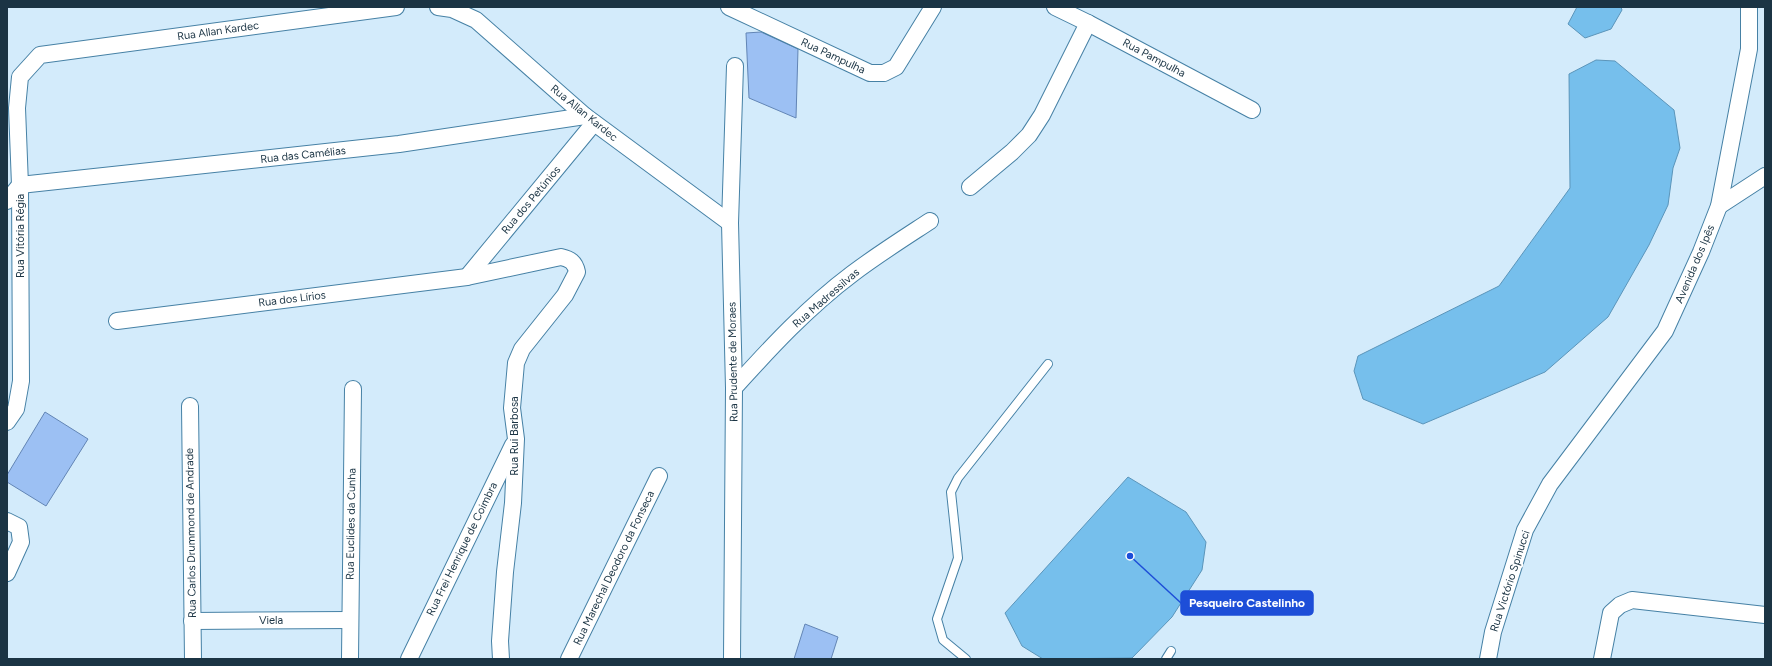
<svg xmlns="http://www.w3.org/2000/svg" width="1772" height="666" viewBox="0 0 1772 666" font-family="Figtree,sans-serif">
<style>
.water{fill:#76bfec;stroke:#5b95ba}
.building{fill:#9cc0f3;stroke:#6285b5}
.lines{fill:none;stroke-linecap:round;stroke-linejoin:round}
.lane-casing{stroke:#4681a5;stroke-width:10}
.street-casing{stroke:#4681a5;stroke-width:18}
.lane{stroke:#fff;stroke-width:8}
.street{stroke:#fff;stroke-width:16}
.labels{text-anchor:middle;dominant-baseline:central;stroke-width:4;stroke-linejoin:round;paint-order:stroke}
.street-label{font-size:11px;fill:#1b3444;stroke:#fff}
.leader{fill:none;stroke:#1d4ed8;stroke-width:1.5}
.callout-dot{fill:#1d4ed8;stroke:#fff;stroke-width:1.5}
.callout{fill:#1d4ed8;stroke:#1d4ed8;stroke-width:1.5}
.callout-label{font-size:12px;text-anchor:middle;font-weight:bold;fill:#fff}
</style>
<rect width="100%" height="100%" fill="#d3ebfb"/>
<g class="water">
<polygon points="1577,7 1621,7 1622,10 1611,29 1585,38 1568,24"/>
<polygon points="1596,60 1615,61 1674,110 1680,148 1673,168 1668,205 1649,245 1608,317 1545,372 1423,424 1363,399 1354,371 1358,356 1499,286 1570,188 1569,74"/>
<polygon points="1128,477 1186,512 1206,542 1202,570 1172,617 1132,658 1043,659 1022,646 1005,613"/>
</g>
<g class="building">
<polygon points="761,32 798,49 796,118 749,98 746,33"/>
<polygon points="45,412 88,439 46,506 7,482 7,475"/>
<polygon points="805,624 838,637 831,659 794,659"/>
</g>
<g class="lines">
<defs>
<g id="lane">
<polyline points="966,659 943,640 937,619 958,558 951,492 958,478 1048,364"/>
<polyline points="1166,659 1171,651"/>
</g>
<g id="street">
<polyline points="438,7 452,9 476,20 585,116 730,223"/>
<polyline points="729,7 870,73 884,73 896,67 933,7"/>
<polyline points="1055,7 1088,23 1252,110"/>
<polyline points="20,185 399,144 585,116"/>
<polyline points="970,187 1012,152 1029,135 1042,115 1088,23"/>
<polyline points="7,201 20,185"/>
<polyline points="1719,206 1765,176"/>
<polyline points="467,277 594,123"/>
<path d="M117,321L467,277L561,257C570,259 575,262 577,272L565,295L522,349L516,363L512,408L516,439L513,503L505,572L500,641L501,659"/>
<path d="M734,388C770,348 808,307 852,274C877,255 904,238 930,221"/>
<polyline points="190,406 193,659"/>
<polyline points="7,422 16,409 21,381 20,185 17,108 20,77 40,55 396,7"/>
<polyline points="7,521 19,527 21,542 7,573"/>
<polyline points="192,621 350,620"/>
<polyline points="350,659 353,389"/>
<polyline points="409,659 513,445"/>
<polyline points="569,659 659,476"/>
<polyline points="732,659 734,388 730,223 735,66"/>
<polyline points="1488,659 1493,632 1525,530 1550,484 1665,331 1701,252 1719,206 1749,49 1749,7"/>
<polyline points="1602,659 1611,613 1620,605 1632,600 1765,615"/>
</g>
</defs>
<use href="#lane" class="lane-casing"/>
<use href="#street" class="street-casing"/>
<use href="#lane" class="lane"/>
<use href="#street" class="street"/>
</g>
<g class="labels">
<g class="street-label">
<text transform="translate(218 31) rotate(-8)">Rua Allan Kardec</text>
<text transform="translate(833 56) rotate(25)">Rua Pampulha</text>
<text transform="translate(1154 58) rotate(28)">Rua Pampulha</text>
<text transform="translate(584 113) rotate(39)">Rua Allan Kardec</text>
<text transform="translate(303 155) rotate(-6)">Rua das Camélias</text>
<text transform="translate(531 200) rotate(-50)">Rua dos Petúnios</text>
<text transform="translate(20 236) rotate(-90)">Rua Vitória Régia</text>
<text transform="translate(1695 264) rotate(-67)">Avenida dos Ipês</text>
<text transform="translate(826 298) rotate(-41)">Rua Madressilvas</text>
<text transform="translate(292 299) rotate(-7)">Rua dos Lírios</text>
<text transform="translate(733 362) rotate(-91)">Rua Prudente de Moraes</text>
<text transform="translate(514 436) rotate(-90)">Rua Rui Barbosa</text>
<text transform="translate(351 524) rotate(-89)">Rua Euclides da Cunha</text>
<text transform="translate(191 533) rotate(-91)">Rua Carlos Drummond de Andrade</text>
<text transform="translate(462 549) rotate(-64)">Rua Frei Henrique de Coimbra</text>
<text transform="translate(614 568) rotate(-64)">Rua Marechal Deodoro da Fonseca</text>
<text transform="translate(1510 581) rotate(-72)">Rua Victório Spinucci</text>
<text x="271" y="620">Viela</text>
</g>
</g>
<path class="leader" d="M1130 556L1181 603"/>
<circle class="callout-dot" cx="1130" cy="556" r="4"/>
<rect class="callout" x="1181" y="591" width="132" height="24" rx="4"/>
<g class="callout-label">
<text x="1247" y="607">Pesqueiro Castelinho</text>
</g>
<rect width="1772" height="666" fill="none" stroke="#1b3444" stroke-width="16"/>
</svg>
